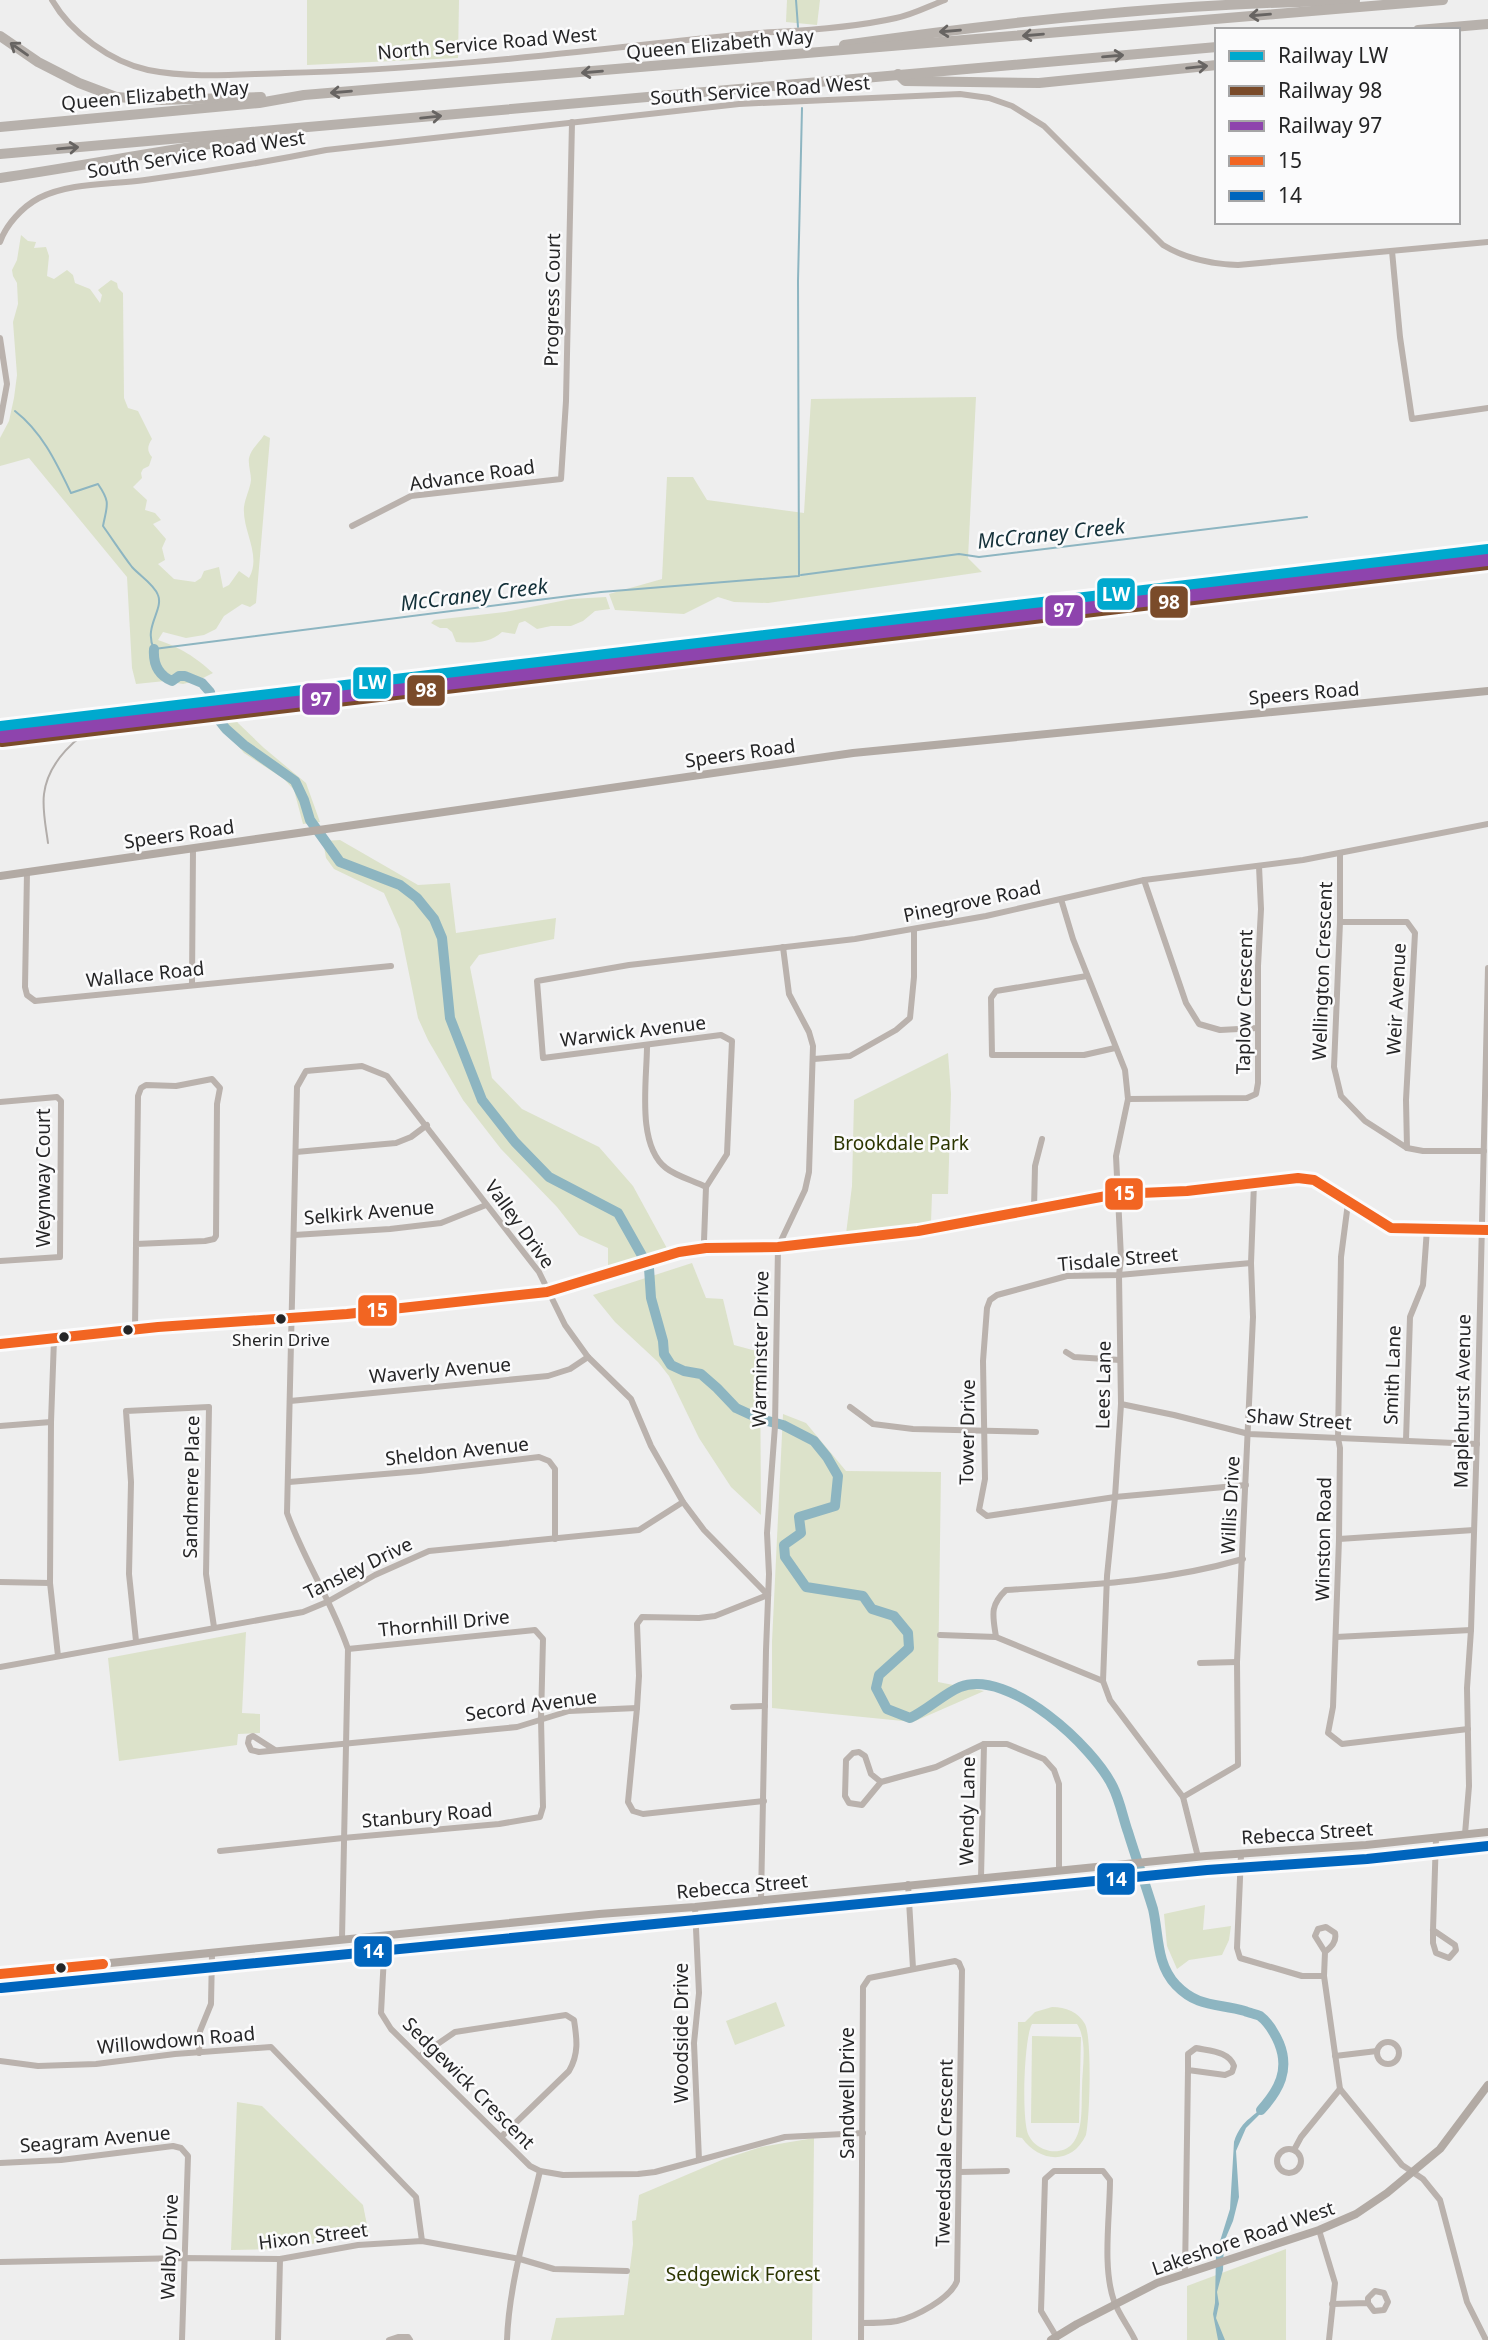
<svg xmlns="http://www.w3.org/2000/svg" width="1488" height="2340" viewBox="0 0 1488 2340" font-family="'Noto Sans',sans-serif">
<style>
.green{fill:#dce2ca;fill-rule:evenodd}
.water{fill:#8db5c1}
.lines{fill:none;stroke-linecap:round;stroke-linejoin:round}
.stream{stroke:#8db5c1;stroke-width:2}
.river{stroke:#8db5c1;stroke-width:10}
.minor{stroke:#bab2ad;stroke-width:6}
.major{stroke:#b2aaa4;stroke-width:8}
.highway{stroke:#b7b1ac;stroke-width:10}
.rail{stroke:#b2adaa;stroke-width:2}
.bus-1-casing{stroke:#fbfbfc;stroke-width:16}
.bus-2-casing{stroke:#fbfbfc;stroke-width:16}
.bus-1{stroke:#f26522;stroke-width:10}
.bus-2{stroke:#0065bd;stroke-width:10}
.rail-1-casing{stroke:#fbfbfc;stroke-width:18}
.rail-2-casing{stroke:#fbfbfc;stroke-width:18}
.rail-3-casing{stroke:#fbfbfc;stroke-width:18}
.rail-1{stroke:#00a9ce;stroke-width:12}
.rail-2{stroke:#7a4b2a;stroke-width:12}
.rail-3{stroke:#8e44ad;stroke-width:12}
.oneway{stroke:#676462}
.bus-dot{fill:#252526;stroke:#fbfbfc;stroke-width:2.5}
.labels{text-anchor:middle;dominant-baseline:central;stroke-width:5;stroke-linejoin:round;paint-order:stroke}
.bus-label{font-size:17px;fill:#252526;stroke:#fbfbfc}
.street-label{font-size:19px;fill:#252526;stroke:#fbfbfc}
.park-label{font-size:19px;fill:#2c3600;stroke:#fbfbfc}
.water-label{font-size:21px;font-style:italic;fill:#14313a;stroke:#fbfbfc}
.line-badge{stroke:#fbfbfc;stroke-width:2.5}
.badge-label{font-size:19px;text-anchor:middle;font-weight:bold;fill:#fff}
</style>
<rect width="100%" height="100%" fill="#eee"/>
<g class="green">
<polygon points="307,0 459,0 458,58 307,65"/>
<polygon points="787,0 820,0 817,25 786,22"/>
<path d="M21,235L28,241L36,242L34,248L46,247L49,256L47,276L54,279L67,270L73,275L75,283L90,289L100,303L102,295L98,290L111,280L117,283L118,288L123,293L124,398L128,408L138,411L152,439C147,446 147,451 152,457L149,466L143,469L141,473L142,478L133,487L147,500L145,510L155,513L161,520L153,524L166,539L162,548L165,560L158,564L174,579L195,582L201,578L204,571L219,567L223,588L229,585L239,571L249,578C262,555 242,531 244,507C245,498 250,489 251,480C251,473 248,465 249,458C251,449 259,443 264,435L270,438L256,603L250,607L242,604L224,616L216,629L204,635L186,638L163,632L158,640C181,648 194,656 213,673L199,680L183,684L165,681L136,684L132,668L127,577L29,458L0,466V438L9,421L14,398L17,375L13,322L18,304L17,283L13,276L12,270L17,260Z"/>
<polygon points="976,397 968,558 982,572 768,603 734,602 718,597 684,614 615,610 609,594 662,579 667,477 693,477 707,500 804,513 811,399"/>
<path d="M606,597L610,609L595,611L583,621L571,626H551L537,629L525,621L519,623L515,634L502,632C489,644 472,643 456,642L452,632L447,628H440L431,623L434,620L505,612L571,599Z"/>
<polygon points="225,703 238,723 264,748 306,783 320,822 303,824 294,790 284,779 244,753 229,735 221,731 205,707"/>
<polygon points="340,840 418,885 450,883 456,933 556,918 554,939 479,955 470,967 492,1078 522,1109 599,1147 633,1186 669,1252 608,1269 608,1248 579,1235 557,1207 501,1149 463,1100 428,1040 418,1018 400,929 384,893 334,869 326,858 323,841"/>
<polygon points="948,1053 951,1094 948,1194 932,1194 931,1223 846,1234 852,1186 854,1100"/>
<polygon points="692,1263 706,1298 723,1299 734,1345 760,1352 761,1515 731,1487 699,1438 669,1376 658,1362 615,1322 593,1295"/>
<polygon points="783,1414 806,1423 846,1471 941,1472 938,1682 984,1691 913,1722 772,1708 772,1642"/>
<polygon points="246,1632 242,1713 260,1714 260,1733 238,1734 237,1745 119,1761 108,1658"/>
<polygon points="1205,1905 1203,1930 1231,1926 1229,1940 1222,1955 1189,1960 1177,1969 1167,1946 1164,1914"/>
<polygon points="776,2002 785,2026 735,2045 726,2021"/>
<path d="M1052,2007C1066,2007 1078,2012 1085,2024C1092,2037 1090,2118 1086,2135C1072,2165 1040,2163 1022,2138L1016,2137L1018,2022H1025L1035,2012ZM1032,2024H1077C1088,2041 1082,2069 1082,2088C1081,2111 1086,2155 1050,2151C1041,2149 1033,2144 1029,2136C1021,2123 1024,2037 1032,2024Z"/>
<polygon points="1032,2036 1081,2037 1079,2123 1031,2123"/>
<polygon points="237,2102 262,2106 363,2205 369,2235 280,2249 231,2250"/>
<polygon points="814,2138 812,2340 551,2340 556,2318 624,2315 633,2244 632,2221 636,2220 639,2195 724,2159 761,2147"/>
<polygon points="1286,2249 1286,2340 1187,2340 1187,2286"/>
</g>
<path class="water" d="M1268,2100L1272,2102L1246,2128L1236,2151L1239,2197L1233,2221L1224,2242L1223,2270L1217,2292L1219,2304L1216,2318L1225,2340H1218L1213,2314L1215,2303L1216,2254L1230,2209L1234,2142C1242,2117 1256,2118 1268,2100Z"/>
<g class="lines">
<g class="stream">
<polyline points="796,0 798,27"/>
<path d="M15,411C42,432 56,462 71,493L98,484C111,503 107,505 103,526C113,540 122,554 132,567C140,576 154,584 158,595C164,610 143,627 154,649L601,592L799,576L798,281L802,108"/>
<polyline points="801,575 959,554 979,557 1307,517"/>
</g>
<path class="river" d="M154,649C153,663 158,675 172,681L179,676H185L202,683L210,692L214,714L226,729L244,745L295,781L304,800L310,820L340,862L400,885L417,898L434,919L442,938L450,1018L482,1100L515,1142L549,1177L618,1213L649,1268L651,1298L663,1341L664,1354L671,1365L684,1371L701,1374L717,1388L736,1408L760,1419L783,1425L814,1441L827,1457L838,1476L835,1506L799,1517L801,1533L784,1545L785,1557L806,1587L863,1596L872,1609L894,1616L908,1633L909,1648L879,1675L876,1688L887,1709L910,1718C927,1710 945,1693 960,1687C1009,1668 1094,1747 1113,1787C1120,1801 1123,1818 1128,1832C1136,1858 1145,1883 1153,1909C1159,1935 1156,1964 1176,1985C1198,2008 1217,2003 1245,2011C1249,2013 1256,2014 1260,2016C1268,2022 1275,2034 1279,2043C1290,2070 1279,2090 1261,2110"/>
<g class="minor">
<path d="M52,0C71,33 111,62 148,70C193,79 240,74 285,73C410,70 535,57 659,43C698,39 736,34 775,32C816,30 856,27 896,18C912,15 929,6 945,0"/>
<path d="M0,242C6,225 22,207 39,198C71,182 110,185 145,180C205,172 266,162 326,150L739,104L960,94L989,98L1012,106L1044,126L1163,245C1186,259 1211,264 1238,265L1488,242"/>
<polyline points="1392,251 1400,337 1412,419 1488,408"/>
<polyline points="0,338 7,384 0,422"/>
<polyline points="352,526 411,496 561,479 566,401 572,122"/>
<polyline points="1340,853 1340,922 1334,1067 1341,1096 1365,1121 1407,1148 1423,1151 1484,1151"/>
<polyline points="27,872 25,987 27,995 35,1001 391,966"/>
<polyline points="1144,880 1186,1003 1199,1024 1220,1030 1258,1028"/>
<polyline points="1061,899 1073,939 1125,1070 1128,1099 1116,1156 1121,1258 1119,1275 1121,1404 1115,1497 1107,1576 1103,1681 1110,1700 1183,1797 1198,1857"/>
<polyline points="1340,922 1407,922 1415,933 1406,1100 1407,1148"/>
<polyline points="1087,976 996,991 991,998 992,1055 1084,1055 1115,1048"/>
<polyline points="192,984 193,848"/>
<path d="M647,1046C647,1079 636,1145 666,1168C676,1176 694,1181 706,1187"/>
<polyline points="814,1059 850,1056 896,1030 910,1018 914,977 914,930"/>
<polyline points="1128,1099 1247,1098 1256,1094 1258,1083 1258,966 1261,909 1259,866"/>
<polyline points="0,1102 57,1097 61,1101 60,1257 0,1261"/>
<polyline points="296,1152 396,1143 411,1137 427,1125"/>
<polyline points="1348,1203 1341,1257 1338,1438 1340,1448 1339,1539 1333,1707 1328,1733 1342,1744 1468,1729"/>
<polyline points="1034,1209 1035,1166 1042,1139"/>
<polyline points="294,1235 390,1229 441,1223 486,1205"/>
<polyline points="706,1248 704,1241 706,1187 727,1154 732,1041 721,1035 543,1058 537,981 629,965 855,939 986,916 1144,880 1303,860 1488,824"/>
<polyline points="135,1330 136,1244 205,1241 214,1239 216,1236 217,1104 220,1088 212,1079 176,1086 146,1085 141,1088 138,1096 136,1244"/>
<polyline points="54,1339 51,1422 50,1583 58,1656"/>
<polyline points="0,1344 158,1327 347,1314 547,1292 679,1252 706,1248 778,1247 918,1231 1117,1194 1187,1191 1298,1178 1314,1180 1391,1228 1488,1230"/>
<polyline points="1066,1352 1074,1357 1120,1360"/>
<polyline points="290,1401 548,1376 570,1369 588,1357"/>
<polyline points="1121,1404 1174,1415 1249,1434 1477,1444"/>
<polyline points="850,1407 873,1424 913,1429 1036,1432"/>
<polyline points="0,1426 51,1422"/>
<polyline points="1406,1440 1410,1317 1423,1285 1427,1229"/>
<polyline points="289,1482 420,1471 539,1457 549,1461 555,1469 555,1539"/>
<polyline points="1246,1485 1115,1497 987,1516 979,1510 985,1479 983,1361 987,1308 990,1300 997,1295 1067,1276 1119,1275 1251,1263"/>
<polyline points="1339,1539 1474,1530"/>
<polyline points="0,1582 50,1583"/>
<polyline points="940,1635 996,1637 1103,1681"/>
<path d="M996,1637C993,1616 989,1606 1006,1590C1088,1585 1164,1582 1243,1559"/>
<polyline points="1336,1637 1471,1630"/>
<polyline points="136,1641 129,1574 131,1482 126,1411 209,1407 206,1574 214,1627"/>
<polyline points="1200,1663 1237,1662"/>
<polyline points="0,1667 303,1612 327,1602 375,1575 429,1551 639,1530 683,1502"/>
<polyline points="733,1707 765,1706"/>
<polyline points="275,1750 253,1736 249,1738 248,1743 251,1750 259,1752 517,1727 569,1711 637,1708"/>
<polyline points="881,1782 871,1774 865,1756 859,1752 853,1753 846,1760 845,1796 849,1803 862,1805 881,1782 936,1767 984,1744 1007,1744 1044,1759 1054,1770 1059,1784 1059,1871"/>
<polyline points="1183,1797 1238,1765 1237,1662 1253,1317 1251,1263 1254,1183"/>
<polyline points="764,1801 643,1814 633,1811 628,1802 637,1708 639,1676 637,1624 642,1617 699,1618 715,1616 768,1595"/>
<polyline points="1465,1834 1469,1786 1467,1688 1471,1630 1477,1436 1488,968"/>
<polyline points="220,1851 343,1838 499,1824 540,1817 543,1807 541,1719 543,1639 535,1630 348,1649"/>
<polyline points="1241,1855 1237,1948 1240,1958 1302,1976 1324,1976"/>
<polyline points="981,1878 984,1744"/>
<polyline points="908,1884 913,1968"/>
<polyline points="761,1899 766,1650 769,1574 767,1533 775,1426 778,1247 805,1190 809,1172 813,1046 809,1032 789,994 783,947"/>
<polyline points="695,1907 699,1993 694,2043 699,2160"/>
<polyline points="1433,1930 1455,1945 1456,1950 1449,1958 1436,1953 1433,1943 1433,1930 1436,1838"/>
<polyline points="385,1936 381,2013 391,2029 530,2166 540,2171 563,2175 638,2174 655,2172 785,2137 863,2133"/>
<path d="M342,1939L348,1649C332,1602 304,1560 287,1513L297,1087L306,1071L362,1066L387,1076L539,1272L565,1325L588,1357L631,1399L651,1446L683,1502L704,1530L768,1595"/>
<path d="M1325,1952C1331,1947 1337,1942 1335,1933L1326,1927L1318,1929L1315,1936L1325,1952L1324,1976L1340,2089L1402,2165L1423,2179L1440,2200L1467,2302L1486,2340"/>
<circle cx="1388" cy="2053" r="11"/>
<polyline points="199,2053 200,2031 211,2004 212,1954"/>
<path d="M420,2056L455,2032L566,2015L574,2020C577,2039 579,2054 569,2071L501,2137"/>
<polyline points="1335,2056 1377,2051"/>
<polyline points="0,2061 38,2066 96,2064 175,2054 271,2047 416,2197 422,2241"/>
<circle cx="1289" cy="2161" r="12"/>
<polyline points="1294,2150 1301,2137 1340,2089"/>
<polyline points="0,2163 61,2160 173,2146 181,2148 188,2156 182,2340"/>
<polyline points="960,2172 1007,2171"/>
<polyline points="1319,2230 1335,2283 1329,2340"/>
<polyline points="0,2262 183,2258 280,2259 358,2245 422,2241 520,2259 554,2269 627,2271"/>
<path d="M1185,2274L1188,2070V2054L1196,2048C1210,2051 1229,2051 1234,2066L1232,2072L1225,2075L1188,2070"/>
<polyline points="1332,2304 1368,2303 1374,2311 1384,2310 1388,2302 1384,2293 1375,2291 1368,2298 1368,2303"/>
<path d="M1056,2336L1041,2311L1045,2179L1054,2171H1103L1110,2180C1110,2216 1102,2267 1114,2301C1119,2315 1129,2327 1135,2340"/>
<polyline points="278,2340 280,2259"/>
<polyline points="389,2340 398,2337 408,2337 410,2340"/>
<path d="M507,2340C509,2284 527,2226 540,2171"/>
<path d="M861,2340L863,1987L869,1978L955,1961L959,1963L962,1970L957,2281C950,2299 915,2317 897,2321C886,2323 873,2323 862,2323"/>
</g>
<g class="major">
<polyline points="0,876 853,753 1488,691"/>
<polyline points="0,1974 599,1914 695,1907 1206,1856 1366,1845 1488,1832"/>
<polyline points="1051,2340 1077,2324 1157,2283 1319,2230 1356,2214 1387,2193 1440,2149 1488,2085"/>
</g>
<g class="highway">
<polyline points="1418,30 1488,24"/>
<polyline points="0,36 38,62 79,83 116,97 160,100 261,97"/>
<path d="M844,45C1013,21 1184,2 1355,1"/>
<polyline points="898,74 905,81 1039,83 1217,65"/>
<polyline points="0,127 259,103 304,95 1443,0"/>
<polyline points="0,154 1217,47"/>
<path d="M0,178C82,166 163,150 245,139"/>
</g>
<g class="rail">
<polyline points="0,730 145,713 199,703"/>
<polyline points="26,739 64,734 88,729"/>
<path d="M48,843C46,827 42,810 44,794C48,762 77,734 105,723"/>
</g>
<defs>
<g id="bus-1">
<polyline points="0,1344 158,1327 347,1314 547,1292 679,1252 706,1248 778,1247 918,1231 1117,1194 1187,1191 1298,1178 1314,1180 1391,1228 1488,1230"/>
<polyline points="0,1974 103,1964"/>
</g>
<polyline id="bus-2" points="1,1988 1207,1870 1367,1859 1488,1846"/>
</defs>
<use href="#bus-1" class="bus-1-casing"/>
<use href="#bus-2" class="bus-2-casing"/>
<use href="#bus-1" class="bus-1"/>
<use href="#bus-2" class="bus-2"/>
<defs>
<polyline id="rail-1" points="0,727 1488,550"/>
<polyline id="rail-2" points="2,741 1488,564"/>
<polyline id="rail-3" points="2,737 1488,560"/>
</defs>
<use href="#rail-1" class="rail-1-casing"/>
<use href="#rail-2" class="rail-2-casing"/>
<use href="#rail-3" class="rail-3-casing"/>
<use href="#rail-1" class="rail-1"/>
<use href="#rail-2" class="rail-2"/>
<use href="#rail-3" class="rail-3"/>
</g>
<defs><path id="oneway-shaft" d="M-6 0H5M1.5-3L5.5 0L1.5 3" fill="none" stroke-width="1.6" stroke-linecap="round" stroke-linejoin="round" transform="scale(1.75)"/></defs>
<g class="oneway">
<use href="#oneway-shaft" transform="translate(1260 15) rotate(175)"/>
<use href="#oneway-shaft" transform="translate(950 31) rotate(175)"/>
<use href="#oneway-shaft" transform="translate(1033 35) rotate(175)"/>
<use href="#oneway-shaft" transform="translate(19 49) rotate(-145)"/>
<use href="#oneway-shaft" transform="translate(1113 56) rotate(-5)"/>
<use href="#oneway-shaft" transform="translate(1197 67) rotate(-6)"/>
<use href="#oneway-shaft" transform="translate(592 72) rotate(175)"/>
<use href="#oneway-shaft" transform="translate(341 92) rotate(175)"/>
<use href="#oneway-shaft" transform="translate(431 117) rotate(-6)"/>
<use href="#oneway-shaft" transform="translate(68 148) rotate(-5)"/>
</g>
<g class="bus-dot">
<circle cx="281" cy="1319" r="6"/>
<circle cx="128" cy="1330" r="6"/>
<circle cx="64" cy="1337" r="6"/>
<circle cx="61" cy="1968" r="6"/>
</g>
<g class="labels">
<g class="bus-label">
<text x="281" y="1339">Sherin Drive</text>
</g>
<g class="street-label">
<text transform="translate(487 43) rotate(-5)">North Service Road West</text>
<text transform="translate(720 44) rotate(-5)">Queen Elizabeth Way</text>
<text transform="translate(760 90) rotate(-4)">South Service Road West</text>
<text transform="translate(155 95) rotate(-5)">Queen Elizabeth Way</text>
<text transform="translate(196 154) rotate(-9)">South Service Road West</text>
<text transform="translate(552 300) rotate(-89)">Progress Court</text>
<text transform="translate(472 475) rotate(-8)">Advance Road</text>
<text transform="translate(1304 693) rotate(-5)">Speers Road</text>
<text transform="translate(740 753) rotate(-8)">Speers Road</text>
<text transform="translate(179 834) rotate(-8)">Speers Road</text>
<text transform="translate(972 901) rotate(-12)">Pinegrove Road</text>
<text transform="translate(1322 971) rotate(-88)">Wellington Crescent</text>
<text transform="translate(145 974) rotate(-6)">Wallace Road</text>
<text transform="translate(1396 999) rotate(-87)">Weir Avenue</text>
<text transform="translate(1244 1002) rotate(-89)">Taplow Crescent</text>
<text transform="translate(633 1031) rotate(-7)">Warwick Avenue</text>
<text transform="translate(43 1178) rotate(-90)">Weynway Court</text>
<text transform="translate(369 1212) rotate(-5)">Selkirk Avenue</text>
<text transform="translate(520 1224) rotate(54)">Valley Drive</text>
<text transform="translate(1118 1259) rotate(-5)">Tisdale Street</text>
<text transform="translate(760 1349) rotate(-89)">Warminster Drive</text>
<text transform="translate(440 1370) rotate(-5)">Waverly Avenue</text>
<text transform="translate(1392 1375) rotate(-88)">Smith Lane</text>
<text transform="translate(1103 1385) rotate(-89)">Lees Lane</text>
<text transform="translate(1462 1401) rotate(-89)">Maplehurst Avenue</text>
<text transform="translate(1299 1419) rotate(4)">Shaw Street</text>
<text transform="translate(967 1432) rotate(-89)">Tower Drive</text>
<text transform="translate(457 1451) rotate(-6)">Sheldon Avenue</text>
<text transform="translate(191 1487) rotate(-89)">Sandmere Place</text>
<text transform="translate(1230 1505) rotate(-87)">Willis Drive</text>
<text transform="translate(1323 1539) rotate(-89)">Winston Road</text>
<text transform="translate(358 1568) rotate(-26)">Tansley Drive</text>
<text transform="translate(444 1623) rotate(-6)">Thornhill Drive</text>
<text transform="translate(531 1705) rotate(-8)">Secord Avenue</text>
<text transform="translate(967 1811) rotate(-89)">Wendy Lane</text>
<text transform="translate(427 1815) rotate(-5)">Stanbury Road</text>
<text transform="translate(1307 1833) rotate(-4)">Rebecca Street</text>
<text transform="translate(742 1886) rotate(-5)">Rebecca Street</text>
<text transform="translate(681 2033) rotate(-90)">Woodside Drive</text>
<text transform="translate(176 2040) rotate(-5)">Willowdown Road</text>
<text transform="translate(469 2083) rotate(45)">Sedgewick Crescent</text>
<text transform="translate(847 2093) rotate(-90)">Sandwell Drive</text>
<text transform="translate(95 2139) rotate(-5)">Seagram Avenue</text>
<text transform="translate(944 2153) rotate(-89)">Tweedsdale Crescent</text>
<text transform="translate(313 2236) rotate(-7)">Hixon Street</text>
<text transform="translate(1243 2238) rotate(-19)">Lakeshore Road West</text>
<text transform="translate(169 2247) rotate(-88)">Walby Drive</text>
</g>
<g class="park-label">
<text x="901" y="1143">Brookdale Park</text>
<text x="743" y="2274">Sedgewick Forest</text>
</g>
<g class="water-label">
<text transform="translate(1051 533) rotate(-6)">McCraney Creek</text>
<text transform="translate(474 594) rotate(-7)">McCraney Creek</text>
</g>
</g>
<g class="line-badge">
<rect x="1096" y="577" width="40" height="34" rx="7" fill="#00a9ce"/>
<rect x="1149" y="585" width="40" height="34" rx="7" fill="#7a4b2a"/>
<rect x="1044" y="594" width="40" height="33" rx="7" fill="#8e44ad"/>
<rect x="352" y="666" width="40" height="34" rx="7" fill="#00a9ce"/>
<rect x="406" y="674" width="40" height="33" rx="7" fill="#7a4b2a"/>
<rect x="301" y="682" width="40" height="34" rx="7" fill="#8e44ad"/>
<rect x="1104" y="1177" width="40" height="34" rx="7" fill="#f26522"/>
<rect x="357" y="1294" width="41" height="33" rx="7" fill="#f26522"/>
<rect x="1096" y="1862" width="40" height="34" rx="7" fill="#0065bd"/>
<rect x="353" y="1935" width="40" height="33" rx="7" fill="#0065bd"/>
</g>
<g class="badge-label">
<text x="1116" y="601">LW</text>
<text x="1169" y="609">98</text>
<text x="1064" y="617">97</text>
<text x="372" y="689">LW</text>
<text x="426" y="697">98</text>
<text x="321" y="706">97</text>
<text x="1124" y="1200">15</text>
<text x="377" y="1317">15</text>
<text x="1116" y="1886">14</text>
<text x="373" y="1958">14</text>
</g>
<rect x="1215" y="28" width="245" height="196" fill="#fbfbfc" stroke="#a5a5a6" stroke-width="2"/>
<rect x="1229" y="51" width="35" height="10" fill="#00a9ce" stroke="#a5a5a6" stroke-width="2"/>
<text x="1278" y="63" font-size="21" fill="#252526">Railway LW</text>
<rect x="1229" y="86" width="35" height="10" fill="#7a4b2a" stroke="#a5a5a6" stroke-width="2"/>
<text x="1278" y="98" font-size="21" fill="#252526">Railway 98</text>
<rect x="1229" y="121" width="35" height="10" fill="#8e44ad" stroke="#a5a5a6" stroke-width="2"/>
<text x="1278" y="133" font-size="21" fill="#252526">Railway 97</text>
<rect x="1229" y="156" width="35" height="10" fill="#f26522" stroke="#a5a5a6" stroke-width="2"/>
<text x="1278" y="168" font-size="21" fill="#252526">15</text>
<rect x="1229" y="191" width="35" height="10" fill="#0065bd" stroke="#a5a5a6" stroke-width="2"/>
<text x="1278" y="203" font-size="21" fill="#252526">14</text>
</svg>
